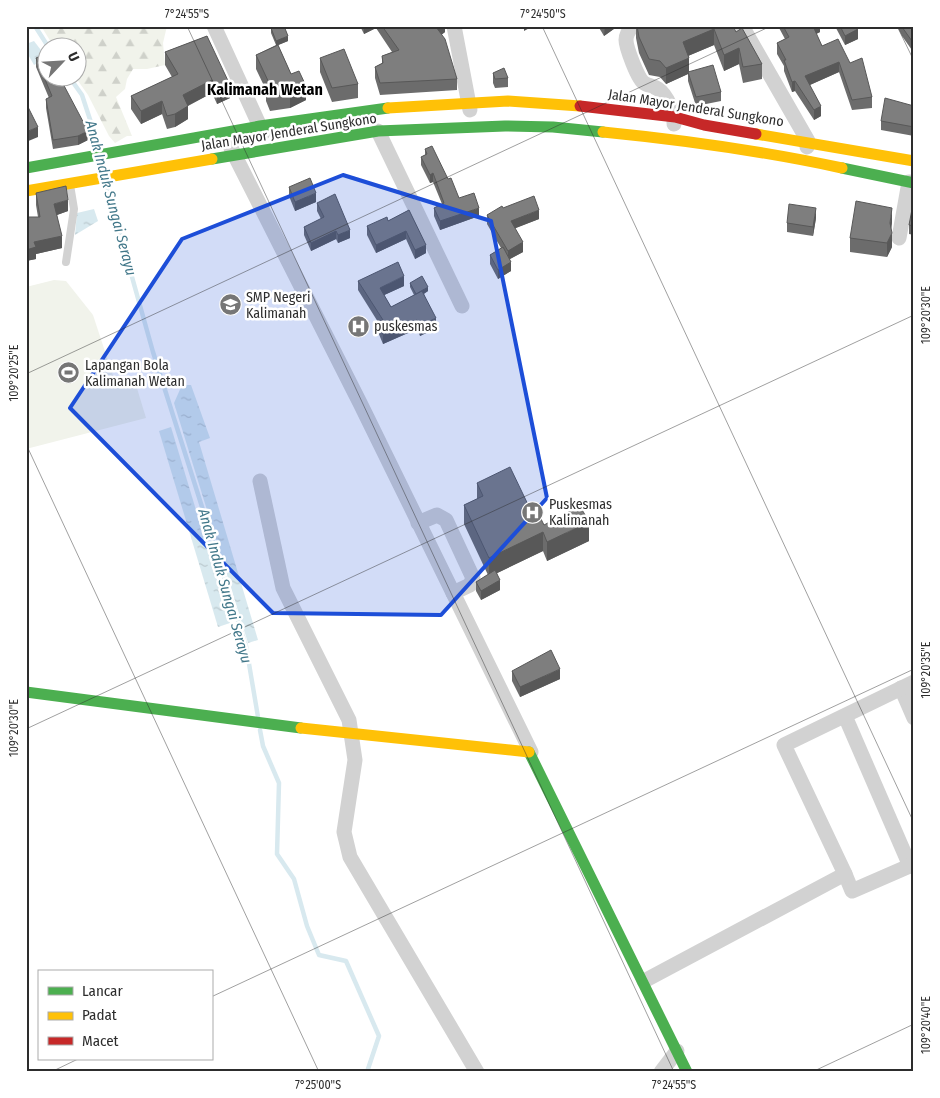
<svg xmlns="http://www.w3.org/2000/svg" width="940" height="1098" viewBox="0 0 940 1098" font-family="'Fira Sans Condensed',sans-serif">
<style>
.forest{fill:url(#forest-firs)}
.pitch{fill:#f1f3eb}
.water{fill:url(#water-ripples)}
.lines{fill:none;stroke-linecap:round;stroke-linejoin:round}
.stream{stroke:#d8e9ef;stroke-width:4.5}
.lane{stroke:#d2d2d2;stroke-width:8}
.street{stroke:#d2d2d2;stroke-width:15}
.fast{stroke:#4caf50;stroke-width:11}
.slow{stroke:#ffc107;stroke-width:11}
.jam{stroke:#c62828;stroke-width:11}
.wall{fill:#6c6c6c}
.shaded-wall{fill:#585858}
.building{fill:#7e7e7e;stroke:#585858}
.marked{fill:#1d4ed8;fill-opacity:0.2;stroke:#1d4ed8;stroke-width:4;stroke-linejoin:round}
.ticks{fill:none;stroke:#2d2d2d;stroke-width:1;stroke-opacity:0.45}
.labels{text-anchor:middle;dominant-baseline:central;stroke-width:5;stroke-linejoin:round;paint-order:stroke}
.street-label{font-size:14px;fill:#2d2d2d;stroke:#fff}
.poi-label{font-size:14px;fill:#2d2d2d;stroke:#fff;text-anchor:start}
.water-label{font-size:15px;font-style:italic;fill:#417789;stroke:#fff}
.quarter-label{font-size:16px;font-weight:bold;fill:#000;stroke:#fff}
.neatline{fill:none;stroke:#2d2d2d;stroke-width:2}
.ticks-label{font-size:12px;text-anchor:middle;fill:#2d2d2d}
</style>
<defs>
<pattern id="forest-firs" width="22" height="20" patternUnits="userSpaceOnUse" patternTransform="scale(1.25)"><rect width="22" height="20" fill="#f1f3eb"/><path d="M5 1l3.5 6h-7zM16 11l3.5 6h-7z" fill="#cfd1ca"/></pattern>
<pattern id="water-ripples" width="26" height="14" patternUnits="userSpaceOnUse" patternTransform="scale(1.25)"><rect width="26" height="14" fill="#d8e9ef"/><path d="M2 4q2-2 4 0t4 0M15 11q2-2 4 0t4 0" fill="none" stroke="#bac8cd"/></pattern>
</defs>
<rect width="100%" height="100%" fill="#fff"/>
<polygon class="forest" points="41,26 167,26 163,43 165,65 147,69 133,69 127,79 125,89 116,97 132,136 127,136 115,143 109,136 88,95 76,78 78,48 54,47"/>
<polygon class="pitch" points="54,280 66,281 93,315 116,385 136,385 146,418 26,449 26,287"/>
<g class="water">
<polygon points="34,41 47,58 34,65 26,51 26,44"/>
<polygon points="94,209 98,221 75,235 77,213"/>
<polygon points="182,385 191,385 210,438 199,442 258,640 248,643 174,403"/>
<polygon points="171,427 230,623 218,627 159,431"/>
</g>
<g class="lines">
<g class="stream">
<polyline points="35,26 49,48"/>
<polyline points="70,78 82,95 99,147"/>
<polyline points="106,184 153,352 246,646 258,717"/>
<polyline points="260,730 263,746 279,783 277,854 294,879 307,926 319,955 346,961 379,1036 367,1072"/>
</g>
<polyline class="lane" points="66,262 74,209 70,185"/>
<g class="street">
<polyline points="214,26 263,133"/>
<polyline points="454,26 470,110"/>
<path d="M633,26C629,30 626,34 626,40C626,47 638,80 644,83C648,86 654,86 658,89C667,95 675,114 674,124"/>
<polyline points="742,26 808,141 807,147"/>
<polyline points="378,131 462,306"/>
<polyline points="231,148 360,403 531,752"/>
<polyline points="899,238 909,182"/>
<polyline points="260,481 283,588 349,720 355,760 344,832 350,857 477,1072"/>
<polyline points="418,523 437,515 446,520 473,578 470,585 453,593"/>
<polyline points="901,688 914,718"/>
<polyline points="845,716 910,866"/>
<polyline points="845,874 852,891 914,864"/>
<polyline points="644,981 845,874 784,745 914,682"/>
<polyline points="661,1072 677,1051"/>
</g>
<g class="fast">
<polyline points="212,159 378,131 505,126 553,127 603,132"/>
<polyline points="26,168 260,126 388,108"/>
<polyline points="842,168 914,183"/>
<polyline points="26,692 301,728"/>
<polyline points="529,752 687,1072"/>
</g>
<g class="slow">
<polyline points="388,108 508,101 580,106"/>
<path d="M603,132C684,140 763,151 842,168"/>
<polyline points="756,134 914,161"/>
<polyline points="26,191 212,159"/>
<polyline points="301,728 529,752"/>
</g>
<polyline class="jam" points="580,106 675,117 704,125 756,134"/>
</g>
<g class="wall">
<polygon points="360,26 445,26 445,32 441,35 457,79 457,90 380,95 375,78 375,67 382,63 382,56 392,52 376,28 364,34"/>
<polygon points="598,26 618,26 604,36"/>
<polygon points="636,26 733,26 736,32 762,64 762,79 743,83 739,64 724,71 714,45 688,56 689,72 721,92 721,101 696,106 688,81 688,74 666,84 660,77 649,75 639,53 636,38"/>
<polygon points="778,26 820,26 820,32 816,34 822,46 850,63 872,97 872,108 852,110 839,72 810,85 821,116 814,120 795,91 792,92 784,71 784,66 777,54 777,43 785,39"/>
<polygon points="836,26 857,26 858,39 845,45 836,28"/>
<polygon points="897,26 914,26 914,53 902,36"/>
<polygon points="271,28 288,41 278,45 291,74 306,100 290,108 270,111 266,101 266,90 256,69 256,55 276,45 271,33"/>
<polygon points="207,36 230,98 217,104 212,93 188,106 188,119 175,127 167,129 162,114 141,124 131,109 131,96 172,77 165,65 165,52"/>
<polygon points="36,58 88,140 78,145 53,149 46,108 46,99 49,98 36,67"/>
<polygon points="320,58 358,84 358,98 332,102 320,72"/>
<polygon points="493,73 508,78 508,87 495,88 493,83"/>
<polygon points="914,106 914,136 881,130 881,121"/>
<polygon points="425,149 448,179 459,198 479,216 440,230 434,216 434,208 442,204 433,182 430,183 421,165 421,157 425,155"/>
<polygon points="289,187 316,202 295,211 289,196"/>
<polygon points="36,193 68,211 57,215 62,248 36,254 36,259 26,261 26,217 38,217 36,205"/>
<polygon points="317,203 350,238 338,243 336,239 311,251 304,235 304,227 321,219 317,211"/>
<polygon points="914,204 914,235 909,234 909,225"/>
<polygon points="503,208 539,219 515,228 523,252 510,259 511,271 498,279 490,264 490,255 501,248 487,224 487,215"/>
<polygon points="409,210 426,253 415,259 406,239 376,253 367,235 367,226 388,221"/>
<polygon points="816,218 813,236 787,232 787,223"/>
<polygon points="892,222 891,229 892,247 887,257 850,252 850,238"/>
<polygon points="358,281 404,286 384,295 391,307 414,295 410,287 410,283 428,291 424,294 436,328 420,336 417,329 383,344 378,332 378,322 358,290"/>
<polygon points="477,483 533,515 544,525 589,541 547,561 543,551 497,573 500,590 481,600 476,591 476,582 488,575 464,524 464,505 477,499"/>
<polygon points="512,671 560,679 520,697 512,681"/>
</g>
<g class="shaded-wall">
<polygon points="364,26 376,26 376,28 364,34"/>
<polygon points="437,26 445,26 445,32 436,39 436,27"/>
<polygon points="524,26 533,26 524,31"/>
<polygon points="605,26 618,26 604,36"/>
<polygon points="812,26 820,26 820,32 812,36"/>
<polygon points="714,29 714,45 683,58 683,42"/>
<polygon points="858,29 858,39 845,45 845,36"/>
<polygon points="288,36 288,41 276,46 276,41"/>
<polygon points="739,48 739,64 724,71 724,55"/>
<polygon points="689,58 689,74 688,72 688,74 666,84 666,68"/>
<polygon points="839,62 839,72 805,87 805,76"/>
<polygon points="212,80 212,93 183,108 183,95"/>
<polygon points="795,81 795,91 792,92 792,82"/>
<polygon points="230,85 230,98 217,104 217,91"/>
<polygon points="306,86 306,100 290,108 290,94"/>
<polygon points="162,101 162,114 141,124 141,111"/>
<polygon points="188,106 188,119 175,127 175,114"/>
<polygon points="821,106 821,116 814,120 814,110"/>
<polygon points="38,127 38,137 26,142 26,132"/>
<polygon points="88,131 88,140 78,145 78,136"/>
<polygon points="433,173 433,182 430,183 430,175"/>
<polygon points="316,193 316,202 295,211 295,202"/>
<polygon points="68,200 68,211 54,216 54,204"/>
<polygon points="479,208 479,216 440,230 440,221"/>
<polygon points="816,208 816,218 813,236 813,227"/>
<polygon points="892,208 892,222 890,237 890,223"/>
<polygon points="539,210 539,219 511,230 511,221"/>
<polygon points="350,230 350,238 338,243 338,235"/>
<polygon points="336,231 336,239 311,251 311,243"/>
<polygon points="406,231 406,239 376,253 376,245"/>
<polygon points="892,233 892,247 887,257 887,243"/>
<polygon points="62,236 62,248 36,254 36,259 26,261 26,250 34,242"/>
<polygon points="523,242 523,252 508,260 508,251"/>
<polygon points="426,245 426,253 415,259 415,250"/>
<polygon points="511,262 511,271 498,279 498,270"/>
<polygon points="404,276 404,286 380,297 380,288"/>
<polygon points="428,287 428,291 416,298 416,294"/>
<polygon points="436,318 436,328 420,336 420,326"/>
<polygon points="417,320 417,329 383,344 383,335"/>
<polygon points="589,522 589,541 547,561 547,542"/>
<polygon points="543,532 543,551 489,577 489,558"/>
<polygon points="500,580 500,590 481,600 481,591"/>
<polygon points="560,669 560,679 520,697 520,687"/>
</g>
<g class="building">
<polygon points="275,26 284,26 288,36 276,41 271,28"/>
<polygon points="382,26 437,26 436,27 445,39 457,79 380,83 375,67 383,63 382,56 399,50"/>
<polygon points="637,26 733,26 736,32 742,28 762,64 743,67 739,48 724,55 714,29 683,42 689,58 666,68 660,61 649,59 639,37"/>
<polygon points="783,26 813,26 822,46 838,39 850,63 862,58 872,97 852,100 839,62 805,76 821,106 814,110 795,81 792,82 784,60 786,60 777,43 789,37"/>
<polygon points="840,26 857,26 858,29 845,36"/>
<polygon points="902,26 914,26 914,44 902,27"/>
<polygon points="207,36 230,85 217,91 212,80 183,95 188,106 175,114 167,116 162,101 141,111 131,96 178,74 165,52"/>
<polygon points="278,45 291,74 299,71 306,86 290,94 270,97 266,87 270,85 256,55"/>
<polygon points="344,49 358,84 332,88 320,58"/>
<polygon points="48,53 48,78 60,78 88,131 78,136 53,140 46,99 52,96 36,58"/>
<polygon points="713,65 721,92 696,97 688,72"/>
<polygon points="504,68 508,78 495,79 493,73"/>
<polygon points="885,98 914,106 914,127 881,121"/>
<polygon points="26,103 38,127 26,132"/>
<polygon points="432,146 448,179 451,178 459,198 474,193 479,208 440,221 434,208 444,203 433,173 430,175 421,157 427,154 425,149"/>
<polygon points="310,178 316,193 295,202 289,187"/>
<polygon points="66,186 68,200 54,204 62,236 34,242 36,247 26,250 26,217 40,217 36,193"/>
<polygon points="335,194 350,230 338,235 336,231 311,243 304,227 324,217 317,203"/>
<polygon points="534,196 539,210 511,221 523,242 508,251 487,215 502,206 503,208"/>
<polygon points="856,201 892,208 890,223 892,233 887,243 850,238"/>
<polygon points="789,204 816,208 813,227 787,223"/>
<polygon points="913,204 914,204 914,226 909,225"/>
<polygon points="409,210 426,245 415,250 406,231 376,245 367,226 387,217 388,221"/>
<polygon points="503,247 511,262 498,270 490,255"/>
<polygon points="398,262 404,276 380,288 391,307 422,291 436,318 420,326 417,320 383,335 378,322 383,320 358,281"/>
<polygon points="422,276 428,287 416,294 410,283"/>
<polygon points="510,467 533,515 538,513 544,525 580,506 589,522 547,542 543,532 489,558 464,505 483,496 477,483"/>
<polygon points="495,570 500,580 481,591 476,582"/>
<polygon points="551,650 560,669 520,687 512,671"/>
</g>
<path class="marked" d="M343,175L491,221L547,498L441,615L273,613L70,408L182,239Z"/>
<path class="ticks" d="M187,26L674,1072M542,26L914,823M897,26L914,61M26,374L771,26M26,444L319,1072M26,729L914,315M211,997L914,669M51,1072L78,1059M812,1072L914,1024"/>
<defs>
<symbol id="school-disc" viewBox="-11 -11 22 22"><circle r="9.5" fill="#767676" stroke="#fff"/><path d="M0-5L7-2L0 1L-7-2ZM-4 1L0 2.5L4 1V4Q0 6-4 4Z" fill="#fff"/></symbol>
<symbol id="hospital-disc" viewBox="-11 -11 22 22"><circle r="9.5" fill="#767676" stroke="#fff"/><path d="M-5-5h3v3.5h4V-5h3V5h-3V1.5h-4V5h-3Z" fill="#fff"/></symbol>
<symbol id="stadium-disc" viewBox="-11 -11 22 22"><circle r="9.5" fill="#767676" stroke="#fff"/><path d="M0-5a6.5 5 0 1 0 0 10a6.5 5 0 1 0 0-10ZM-3.5-1.8h7v3.6h-7Z" fill="#fff"/></symbol>
</defs>
<g fill-rule="evenodd">
<use href="#school-disc" x="218" y="292" width="25" height="25"/>
<use href="#hospital-disc" x="346" y="314" width="25" height="25"/>
<use href="#stadium-disc" x="56" y="360" width="25" height="25"/>
<use href="#hospital-disc" x="520" y="500" width="25" height="25"/>
</g>
<g class="labels">
<g class="street-label">
<text transform="translate(696 108) rotate(9)">Jalan Mayor Jenderal Sungkono</text>
<text transform="translate(289 132) rotate(-9)">Jalan Mayor Jenderal Sungkono</text>
</g>
<g class="poi-label">
<text x="246" y="297">SMP Negeri<tspan x="246" dy="16">Kalimanah</tspan></text>
<text x="374" y="326">puskesmas</text>
<text x="85" y="365">Lapangan Bola<tspan x="85" dy="16">Kalimanah Wetan</tspan></text>
<text x="549" y="504">Puskesmas<tspan x="549" dy="16">Kalimanah</tspan></text>
</g>
<g class="water-label">
<text transform="translate(111 198) rotate(75)">Anak Induk Sungai Serayu</text>
<text transform="translate(225 586) rotate(74)">Anak Induk Sungai Serayu</text>
</g>
<g class="quarter-label">
<text x="265" y="89">Kalimanah Wetan</text>
</g>
</g>
<rect width="940" height="1098" fill="none" stroke="#ffffff" stroke-width="55"/>
<rect x="38" y="970" width="175" height="90" fill="#ffffff" stroke="#ababab"/>
<rect x="48" y="987" width="25" height="8" fill="#4caf50" stroke="#ababab"/>
<text x="82" y="996" font-size="15" fill="#2d2d2d">Lancar</text>
<rect x="48" y="1012" width="25" height="8" fill="#ffc107" stroke="#ababab"/>
<text x="82" y="1020" font-size="15" fill="#2d2d2d">Padat</text>
<rect x="48" y="1037" width="25" height="8" fill="#c62828" stroke="#ababab"/>
<text x="82" y="1046" font-size="15" fill="#2d2d2d">Macet</text>
<g transform="translate(62 62) rotate(65)"><circle r="24" fill="#ffffff" stroke="#ababab"/>
<path d="M0-4L9 19L0 12L-9 19Z" fill="#767676"/>
<text y="-8" font-size="14" font-weight="bold" text-anchor="middle" fill="#2d2d2d">U</text>
</g>
<rect x="28" y="28" width="884" height="1042" class="neatline"/>
<g class="ticks-label">
<text x="187" y="18">7°24'55"S</text>
<text x="543" y="18">7°24'50"S</text>
<text transform="translate(926 315) rotate(-90)" y="4">109°20'30"E</text>
<text transform="translate(14 373) rotate(-90)" y="4">109°20'25"E</text>
<text transform="translate(926 670) rotate(-90)" y="4">109°20'35"E</text>
<text transform="translate(14 728) rotate(-90)" y="4">109°20'30"E</text>
<text transform="translate(926 1025) rotate(-90)" y="4">109°20'40"E</text>
<text x="318" y="1089">7°25'00"S</text>
<text x="674" y="1089">7°24'55"S</text>
</g>
</svg>
